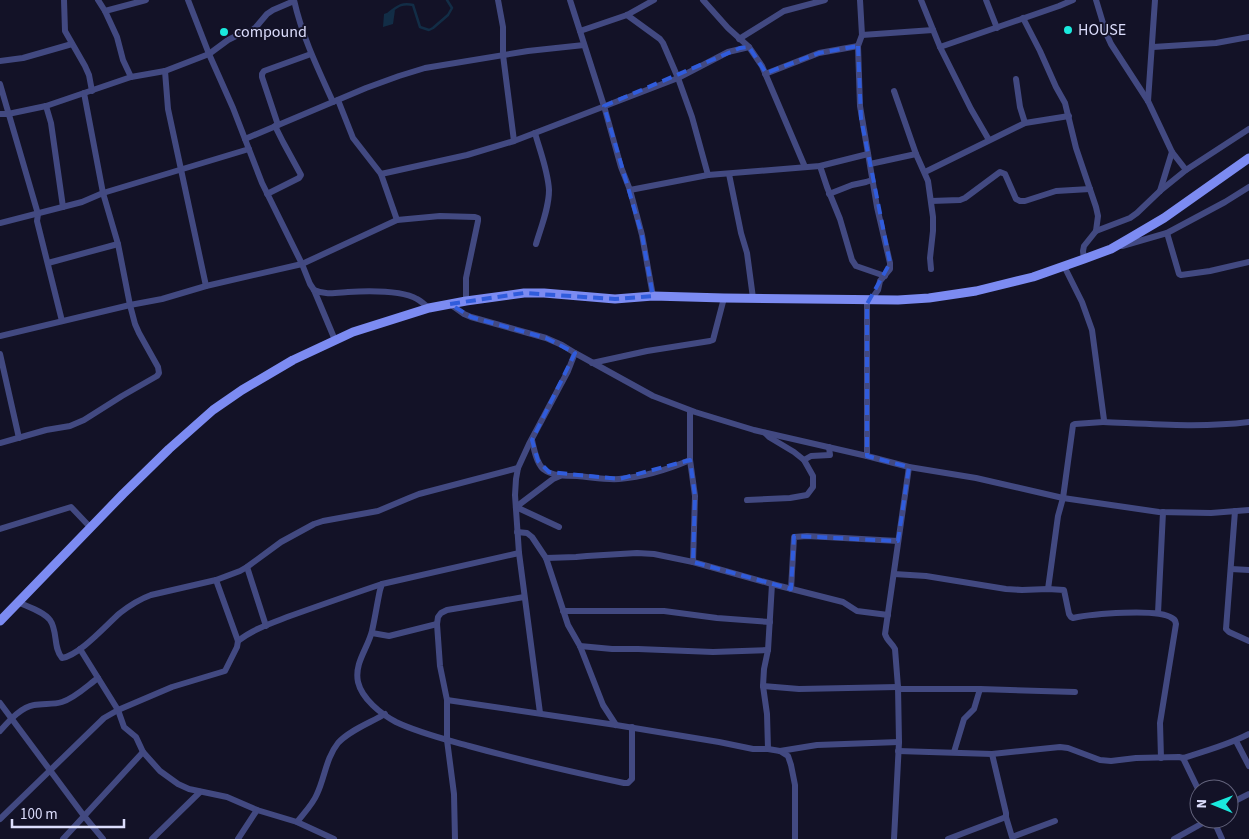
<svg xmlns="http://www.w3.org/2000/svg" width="1249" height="839" viewBox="0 0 1249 839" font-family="'Source Sans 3',sans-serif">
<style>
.water{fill:#122d46}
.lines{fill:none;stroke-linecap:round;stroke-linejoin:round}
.stream{stroke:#122d46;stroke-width:2.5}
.minor{stroke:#424981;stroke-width:6}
.secondary{stroke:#7c8bf2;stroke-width:9}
.marked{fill:none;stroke:#305cdc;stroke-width:4;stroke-dasharray:10 6;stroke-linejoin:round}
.poi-dot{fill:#1ae9de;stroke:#131227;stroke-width:2}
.labels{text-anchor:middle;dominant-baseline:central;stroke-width:4;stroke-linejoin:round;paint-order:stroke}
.poi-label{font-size:16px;fill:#dcddfc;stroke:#131227;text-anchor:start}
</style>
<rect width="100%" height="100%" fill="#131227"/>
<polygon class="water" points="395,10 393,24 383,27 384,14"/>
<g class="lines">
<path class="stream" d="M389,13C397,7 402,2 413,5L420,27L429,30L433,28L448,15L452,8L447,0"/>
<g class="minor">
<polyline points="64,0 65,31 85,66 89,75 92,91"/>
<polyline points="98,0 105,11 117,37 123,60 131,77"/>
<polyline points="188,0 209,54 233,108 262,183 302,264 310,284 314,290 335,340"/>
<path d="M294,0C302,36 318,69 333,102"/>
<polyline points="498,0 503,27 503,55 514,141"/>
<polyline points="570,0 604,106 621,167 630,190 642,235 653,296"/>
<polyline points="703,0 728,28 749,47 762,66 805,167"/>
<polyline points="860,0 862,35 858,46 860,106 877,207 890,263 890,269 880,281 878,290 871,300"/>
<polyline points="921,0 940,47 971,109 989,140"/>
<polyline points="986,0 997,28"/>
<polyline points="1096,0 1106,33 1111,44 1148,101 1172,152 1186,170"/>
<polyline points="105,11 146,0"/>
<polyline points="627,15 660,39 663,43 678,78 692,117 708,175"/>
<polyline points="1023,18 1040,51 1056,87 1065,103 1076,148 1096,207 1098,216 1096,231 1084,246 1083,251 1084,259"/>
<polyline points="580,31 627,15 654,0"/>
<polyline points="862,35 933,30"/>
<polyline points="739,39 784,11 825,0"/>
<polyline points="940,47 1059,6 1073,0"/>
<polyline points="1153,47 1216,43 1249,37"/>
<polyline points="0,61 23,58 72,44"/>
<polyline points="165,71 168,109 206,286"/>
<polyline points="765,74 819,53 858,46"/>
<polyline points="1016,79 1020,107 1025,123"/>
<polyline points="0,84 38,214 37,221 62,321"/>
<polyline points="894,91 916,154 928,181 933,217 933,231 930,258 931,269"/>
<polyline points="338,100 353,138 381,174 397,220"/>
<polyline points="1148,101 1155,0"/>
<polyline points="46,106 51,123 63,207"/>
<polyline points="0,114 8,114 46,106 131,77 165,71 209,54 228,40 238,35 251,31 256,27 267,14 273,10 294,1"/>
<polyline points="278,125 262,77 262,74 264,71 311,54"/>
<path d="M535,133C540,151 548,171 549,190C549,208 541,227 536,244"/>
<polyline points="245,139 366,88 399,76 425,68 528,51 584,45"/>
<polyline points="870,164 916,154"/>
<polyline points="820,166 827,187 840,219 852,260 856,266 885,276"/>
<polyline points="925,172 1025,123 1069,116"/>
<polyline points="381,174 467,155 514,141 678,78 728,52 749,47"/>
<polyline points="729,174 741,233 747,253 753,298"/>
<polyline points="630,190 708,175 820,166 868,154"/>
<polyline points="1160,191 1172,152"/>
<polyline points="267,194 299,178 301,175 283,142 275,126"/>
<polyline points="829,194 852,185 866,182 872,180"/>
<polyline points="931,201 960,200 965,198 1000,172 1005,174 1016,199 1020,201 1025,201 1056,191 1090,189"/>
<polyline points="0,223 82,202 103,193 249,149"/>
<polyline points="1096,231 1130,218 1137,213 1160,191 1186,170 1249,129"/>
<polyline points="1167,233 1179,274 1181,275 1210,271 1249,262"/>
<polyline points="1122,246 1167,233 1225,202 1249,187"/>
<polyline points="48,263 118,244"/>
<path d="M314,290C325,295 335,293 348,292C366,291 401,290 417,299C421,301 425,305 429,308"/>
<polyline points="867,300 867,456"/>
<polyline points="450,304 464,314 471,317 546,338 562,345 575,353 653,396 695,412 754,430 867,456 909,467 976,478 1063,498 1159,512 1211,513 1249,510"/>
<polyline points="0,336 130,305 162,299 206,286 302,264 397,220 440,216 475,217 478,218 478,221 466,278 466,301"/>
<polyline points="0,354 19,438"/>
<polyline points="592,363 647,351 710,341 713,340 724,298"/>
<polyline points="690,411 690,460 695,496 693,562"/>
<path d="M1103,422C1151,424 1201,428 1249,422"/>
<path d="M532,440C534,449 536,462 543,469C552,476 566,476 577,476C591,477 605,480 619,479C643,477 669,469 690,460"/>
<polyline points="0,443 46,430 70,426 84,420 122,396 157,376 159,373 158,367 139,333 135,324 130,305 118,244 103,193 84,93"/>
<polyline points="804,460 811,456 830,455 829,447"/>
<polyline points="747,500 790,498 807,495 813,487 813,476 804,460 794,452 769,437 765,433"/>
<polyline points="1235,511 1226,629 1229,632 1249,641"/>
<polyline points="559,527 516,507 553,479 560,476"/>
<polyline points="0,529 71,507 90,527"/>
<polyline points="517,532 527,533 532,537 546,558 568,625 580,646 603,705 616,725"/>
<path d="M519,553L382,584L380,590C377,604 375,618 372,631C368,648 354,663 358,682C362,699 381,714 396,722C419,733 444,739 469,746C520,760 572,772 624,783H628L632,779V727"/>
<polyline points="546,558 576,557 587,556 637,553 654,554 693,562 772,584 843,602 857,611 888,615"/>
<polyline points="247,567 266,626"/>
<polyline points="1231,569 1249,570"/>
<path d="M894,574L926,576L1006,589L1022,590L1048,589L1064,590L1069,614L1071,617L1073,618C1091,614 1158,608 1172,618C1176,620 1175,621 1176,624L1160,723L1161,758"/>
<polyline points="791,589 794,537 807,536 898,541"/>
<polyline points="1048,589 1058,516 1063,498 1073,425 1075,424 1103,422 1104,420 1092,330 1082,302 1064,266"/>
<path d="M18,602C28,607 43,611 50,620C58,631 53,648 62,658C80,655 106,625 120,613C129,606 140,599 151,595L216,580L240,571L247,567L281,542L314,524L323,521L378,511L409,498L419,494L518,468"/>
<polyline points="563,611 664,611 717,618 770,622"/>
<polyline points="1158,613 1163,512"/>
<polyline points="372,633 389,636 437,624"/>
<path d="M238,641C253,629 272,623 290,616C321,605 352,594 382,584"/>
<polyline points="580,646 612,649 638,649 713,652 768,650"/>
<polyline points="80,649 118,710 124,727 136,737 143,752 160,771 178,784 189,789 227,797 257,810 297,822 334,839"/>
<polyline points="763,686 799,689 898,687"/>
<polyline points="898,689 980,689"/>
<polyline points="447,700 616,725 719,742 753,749 768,749 780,751 788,756 791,765 795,785 795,839"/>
<polyline points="0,703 84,816 103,839"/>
<polyline points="540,713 519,553 515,495 516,479 518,468 529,444 568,371 575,353"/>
<path d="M0,731C9,721 21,707 34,705C43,703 53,705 62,702C75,698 87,686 98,678"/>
<polyline points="1236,741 1249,766"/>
<polyline points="768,749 767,714 763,686 764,669 768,650 772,584"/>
<polyline points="780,751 817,745 899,742"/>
<path d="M898,751L992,754L1060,747L1068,748L1100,760L1111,761L1136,758L1179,757L1183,758C1206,751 1228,745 1249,734"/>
<polyline points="954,752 964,719 974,709 980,689 1075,692"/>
<polyline points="1183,758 1199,791"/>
<polyline points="1229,804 1249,794"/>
<polyline points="1006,817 1012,837 1055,821"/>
<polyline points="0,819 104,718 118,710 172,687 225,671 237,647 238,641 216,580"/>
<polyline points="1213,819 1222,839"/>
<path d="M297,822C304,813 313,804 317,794C325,777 326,758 338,743C350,730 370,723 385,714"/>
<polyline points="63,839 143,752"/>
<polyline points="152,839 200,792"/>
<polyline points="238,839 257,810"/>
<polyline points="455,839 454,794 447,740 447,700 440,666 437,624 438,617 441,613 447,610 524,597"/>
<path d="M894,839L899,742L898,687L895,649C892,643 887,641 885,634L909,467"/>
<polyline points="948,839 1006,817 1006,813 992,754"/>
<polyline points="1174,839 1210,819"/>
</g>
<polyline class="secondary" points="0,621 123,494 169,449 213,410 242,390 293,360 353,332 429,308 466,301 524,293 544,293 615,299 653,296 724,298 898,300 929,298 976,291 1033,277 1084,259 1111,249 1130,238 1164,218 1249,158"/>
</g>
<path class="marked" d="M858,46L861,118L890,263L867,304V456L909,467L898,541L794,536L791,589L693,562L695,496L690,460L619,479L549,472L538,461L532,440L575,353L546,338L471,317L450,304L524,293L615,299L653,296L642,235L604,106L740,48L749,47L766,73L819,53Z"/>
<g class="poi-dot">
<circle cx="1068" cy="30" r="5"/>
<circle cx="224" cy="32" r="5"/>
</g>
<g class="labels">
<g class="poi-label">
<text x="1078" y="30">HOUSE</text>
<text x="234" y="32">compound</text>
</g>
</g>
<g transform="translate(1214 804) rotate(271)"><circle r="24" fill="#131227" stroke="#63637c"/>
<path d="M0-4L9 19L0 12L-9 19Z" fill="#1ae9de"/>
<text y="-8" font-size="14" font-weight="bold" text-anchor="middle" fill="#dcddfc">N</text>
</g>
<path d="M12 819v8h112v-8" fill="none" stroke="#dcddfc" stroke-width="2.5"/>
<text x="20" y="819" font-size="15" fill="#dcddfc" stroke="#131227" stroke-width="4" paint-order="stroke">100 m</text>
</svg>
